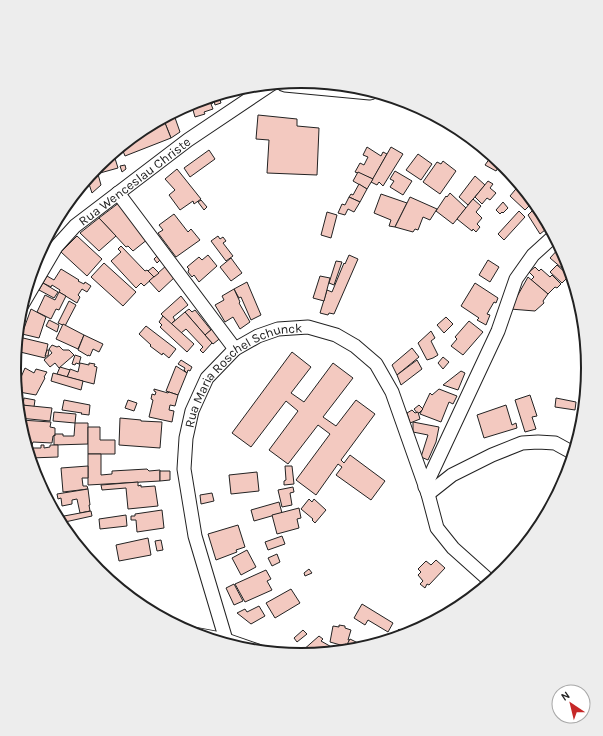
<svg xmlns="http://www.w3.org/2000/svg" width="603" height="736" viewBox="0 0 603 736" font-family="Karla,sans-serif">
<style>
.building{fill:#f3c9c0;stroke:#222}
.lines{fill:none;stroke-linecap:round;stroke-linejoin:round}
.street-casing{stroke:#222;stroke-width:15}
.secondary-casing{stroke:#222;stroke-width:21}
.street{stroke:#fff;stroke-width:13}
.secondary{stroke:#fff;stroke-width:19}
.labels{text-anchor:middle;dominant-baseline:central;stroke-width:3;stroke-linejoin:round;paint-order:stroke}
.street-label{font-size:13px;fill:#222;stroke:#fff}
.rim{fill:none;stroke:#222;stroke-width:2}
</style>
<rect width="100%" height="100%" fill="#fff"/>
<g class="building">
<polygon points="218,94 221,103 215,105 213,96"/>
<polygon points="211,96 213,103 211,104 213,109 204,112 205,114 195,117 191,103"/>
<polygon points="173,112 180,132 171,138 163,118"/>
<polygon points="258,115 297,119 297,126 319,128 317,175 267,173 269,140 256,139"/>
<polygon points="163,118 171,138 125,156 121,146 142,129"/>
<polygon points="367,147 381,156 383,152 387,154 373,179 355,172 360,163 364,165 368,157 363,155"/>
<polygon points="391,147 403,154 383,186 379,182 377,185 371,182"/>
<polygon points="209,150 215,159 190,177 184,168"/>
<polygon points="113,152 118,168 100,173 97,166"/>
<polygon points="418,154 432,164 421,180 406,170"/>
<polygon points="490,158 502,162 496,171 485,165"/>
<polygon points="443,161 456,171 440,194 423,182 437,162 441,164"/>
<polygon points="125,165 126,169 122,172 120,166"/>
<polygon points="96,167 101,185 92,193 87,178"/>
<polygon points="177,169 201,199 194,204 193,201 180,210 169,195 175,190 165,179"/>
<polygon points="395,171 412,181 403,195 390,187 394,181 390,179"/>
<polygon points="358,172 373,179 367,189 353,181"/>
<polygon points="475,176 485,185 468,205 459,197"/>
<polygon points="488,181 493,184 490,188 496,193 490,200 487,198 482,204 475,197"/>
<polygon points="359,184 367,189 360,202 349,197 351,194 353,195"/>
<polygon points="520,184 533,199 528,203 530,205 525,210 510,196"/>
<polygon points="450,193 466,208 453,224 436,211 446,196 447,197"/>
<polygon points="381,194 407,203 395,227 389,226 391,220 374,213"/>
<polygon points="349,197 360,202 354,212 348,209 345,215 338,213 342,204 345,205"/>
<polygon points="410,197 437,209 430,220 423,217 418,230 415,229 413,232 395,227"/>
<polygon points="473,199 481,206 476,212 482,218 477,224 480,227 476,232 473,229 472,231 457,219"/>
<polygon points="201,200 207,207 204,210 198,202"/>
<polygon points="120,202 148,239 133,251 128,246 126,247 99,218"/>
<polygon points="503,202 508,208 503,213 502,212 500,214 496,210"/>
<polygon points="538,205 549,223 542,227 545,230 540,234 528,215"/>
<polygon points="519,211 525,217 504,240 498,234"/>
<polygon points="327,212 337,215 331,238 321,235"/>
<polygon points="174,214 188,232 191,229 200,240 176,257 158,233 163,230 159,225"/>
<polygon points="99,218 116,236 99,251 80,233"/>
<polygon points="77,236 102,259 87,276 61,252"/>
<polygon points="218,236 220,239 223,237 226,241 223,243 233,256 226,261 211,241"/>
<polygon points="121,246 145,271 147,270 154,277 144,286 141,283 136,288 111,261 121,252 118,249"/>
<polygon points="561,246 567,258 572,272 570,275 550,258"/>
<polygon points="208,255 217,266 199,282 194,275 192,277 188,272 189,269 187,267 199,257 202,260"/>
<polygon points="349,255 358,259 334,314 329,313 328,315 320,313 327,290 332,292 344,263 345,264"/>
<polygon points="157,256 160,260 157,263 154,259"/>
<polygon points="231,258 242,273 231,281 220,267"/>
<polygon points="488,260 499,267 490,282 479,275"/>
<polygon points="336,261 342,262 334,285 329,283"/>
<polygon points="104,263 136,292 123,306 91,277"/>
<polygon points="167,265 176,276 159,292 149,281"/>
<polygon points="557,265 569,276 562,283 550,272"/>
<polygon points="153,267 159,273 154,277 148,271"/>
<polygon points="535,267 539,271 541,269 550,277 552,275 561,284 557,288 555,287 548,294 531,280 534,277 529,272"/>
<polygon points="61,269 79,280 78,281 84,284 85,282 91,286 87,292 82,289 78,295 80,297 77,303 59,292 60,290 52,285 51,287 43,283 47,276 54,280"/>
<polygon points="320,276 330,278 324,301 313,298"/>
<polygon points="528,277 548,294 543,301 544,303 535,311 510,309"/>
<polygon points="247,282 261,315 251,320 241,297 239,298 234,289"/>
<polygon points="43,283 58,292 54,298 39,290"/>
<polygon points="475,283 498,298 496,303 494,302 487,314 490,315 486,325 477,320 479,318 461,306"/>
<polygon points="234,289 240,302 239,303 250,322 240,329 233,317 225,322 215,305 224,300 222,296"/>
<polygon points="59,292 66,296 59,310 56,309 51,319 37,312 45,295 55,300"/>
<polygon points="181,296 188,305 173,317 175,320 171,324 161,314"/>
<polygon points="69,301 76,305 65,326 58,323"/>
<polygon points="31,309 46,317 39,338 22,334"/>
<polygon points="189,309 192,312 195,310 211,330 205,335 185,312"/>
<polygon points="185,312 212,343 203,353 200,350 203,347 186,329 181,333 171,324"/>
<polygon points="163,316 194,344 187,352 160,327 162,325 159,322"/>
<polygon points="446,317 453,324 444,333 437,325"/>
<polygon points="49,320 59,325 57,332 46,326"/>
<polygon points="469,321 483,332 463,355 451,346 457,339 455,337"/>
<polygon points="63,324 84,335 78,349 56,339"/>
<polygon points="146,326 176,349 169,358 163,353 162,355 150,346 151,345 139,334"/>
<polygon points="212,329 223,336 213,344 205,335"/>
<polygon points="431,331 435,338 431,341 438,355 433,358 427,360 418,343"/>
<polygon points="84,335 103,344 99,352 93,349 90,356 88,355 88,356 78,350"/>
<polygon points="19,337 48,344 45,358 16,351"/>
<polygon points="52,345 57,347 59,346 63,350 69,350 74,355 59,368 55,363 50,367 44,360 52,353 49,349"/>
<polygon points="412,348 419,357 397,375 392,365"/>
<polygon points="47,350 49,350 48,356 45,356"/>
<polygon points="292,352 311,367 291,393 304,402 333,363 353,378 323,417 336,426 356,400 375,414 341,460 344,463 350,455 385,481 371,500 336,475 342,467 338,464 316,495 296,480 330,434 318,425 288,464 269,450 298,411 286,401 251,447 232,433"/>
<polygon points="75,355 81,357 79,364 76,363 75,365 72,364"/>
<polygon points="443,357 449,362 443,369 438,363"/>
<polygon points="181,360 192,367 190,371 188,370 187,373 184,370 185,368 178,364"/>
<polygon points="417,360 422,369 401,385 397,375"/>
<polygon points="80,363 89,365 89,363 95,364 94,366 97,367 94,384 67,377 70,369 78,372"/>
<polygon points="176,366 187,373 178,395 166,391"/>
<polygon points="60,367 70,370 67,377 57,374"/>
<polygon points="25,368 34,373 36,369 47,372 44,377 45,378 36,395 19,392 22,387 18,384"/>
<polygon points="461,371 465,373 458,390 443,385"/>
<polygon points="53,373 83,381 81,390 51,381"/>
<polygon points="154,389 168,393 169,392 178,395 175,406 170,405 169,410 174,411 172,422 149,417 153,400 151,399 152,394 155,395 156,392 154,391"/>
<polygon points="439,389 457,396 453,404 449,402 441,422 420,414 430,393 432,395"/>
<polygon points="530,395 537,416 532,417 536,429 525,432 515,400"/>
<polygon points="24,398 35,400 34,407 23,405"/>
<polygon points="556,398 576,402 575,410 555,407"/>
<polygon points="64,400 90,405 89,415 81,414 82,413 62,410"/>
<polygon points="128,400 137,403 134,411 125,408"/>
<polygon points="22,405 52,408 50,421 19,418 18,409 21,408"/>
<polygon points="419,405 423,409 418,414 414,409"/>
<polygon points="506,405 512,425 516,423 517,428 484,438 477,415"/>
<polygon points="412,410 415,413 418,412 420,419 410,423 407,413"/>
<polygon points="54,412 76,414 75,423 53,421"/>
<polygon points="19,418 21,418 21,420 51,422 50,427 55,428 55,436 53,436 52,443 33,442 32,445 26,446"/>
<polygon points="120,418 141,420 141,421 162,422 160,448 119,445"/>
<polygon points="413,422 439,427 436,442 428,460 421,457 428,435 413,432"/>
<polygon points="75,423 88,423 88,444 54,445 54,435 55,436 55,434 63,434 63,436 74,436"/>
<polygon points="88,427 100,427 100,440 115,440 115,454 88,454"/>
<polygon points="41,445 44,445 44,448 50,447 50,445 58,445 58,457 30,458 27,448 41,448"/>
<polygon points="88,454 101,454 101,475 112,474 112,471 147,469 149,471 160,470 160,481 88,485"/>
<polygon points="88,466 88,478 82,478 83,486 87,486 88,489 63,492 61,468"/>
<polygon points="285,466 292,466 294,484 284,485 284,481 286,480"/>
<polygon points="160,471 170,471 170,480 160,481"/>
<polygon points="257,472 259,491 231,494 229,475"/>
<polygon points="138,482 138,486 141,485 141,487 155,486 158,506 128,509 126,488 102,490 101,485"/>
<polygon points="293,487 294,492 290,493 292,505 282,507 278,490"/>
<polygon points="88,489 90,505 89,505 90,511 80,513 77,499 72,500 72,504 62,506 61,498 58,499 57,494"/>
<polygon points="212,493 214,501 201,504 200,495"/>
<polygon points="309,499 312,502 314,499 326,510 315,523 312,520 313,519 301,509"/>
<polygon points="279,502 282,513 254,521 251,510"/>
<polygon points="55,507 56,516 52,508"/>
<polygon points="299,508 301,518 297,519 299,528 277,534 272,515"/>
<polygon points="162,510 164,528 137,532 136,520 131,520 131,516 135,516 135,514"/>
<polygon points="91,511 92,516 65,522 64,516"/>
<polygon points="126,515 127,526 100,529 99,519"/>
<polygon points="238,525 245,547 236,550 237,552 216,560 208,534"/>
<polygon points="282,536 285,544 268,550 265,542"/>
<polygon points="148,538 151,555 119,561 116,545"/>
<polygon points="161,540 163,550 157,551 155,541"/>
<polygon points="247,550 256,567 241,575 232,558"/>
<polygon points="277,554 280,562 272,566 268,558"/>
<polygon points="436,560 445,568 429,585 427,584 425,588 420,584 423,581 418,575 421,572 418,569 426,561 431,565"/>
<polygon points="309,569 312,573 305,576 304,573"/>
<polygon points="266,570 271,579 267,581 272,590 245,602 235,584"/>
<polygon points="234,584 243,601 234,605 226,588"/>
<polygon points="291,589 300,603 275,618 266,603"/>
<polygon points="362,604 393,623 388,632 368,620 365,625 354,618"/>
<polygon points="259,606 265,616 251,624 237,613 245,609 247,612"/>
<polygon points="339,625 345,626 345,628 351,630 348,640 350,640 347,645 345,644 344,646 330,642 333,626 339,627"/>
<polygon points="399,629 406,635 389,640"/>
<polygon points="303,630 307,634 297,642 294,638"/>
<polygon points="319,636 323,639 321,641 335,649 333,652 302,655 302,651"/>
<polygon points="350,639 360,644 358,647 361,649 333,652 336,648 341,651 343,647 345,648"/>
</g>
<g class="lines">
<defs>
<g id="street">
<polyline points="118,193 235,349"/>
<path id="s1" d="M22,305L56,247L75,226L188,140L273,83"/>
<polyline points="425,487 498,331 516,279 533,255 555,235"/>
<polyline points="428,494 452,475 492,455 522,443 538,442 555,443 575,454"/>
<polyline points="194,634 226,640 258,651"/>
<path id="s2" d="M226,640L195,536L184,469L186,438L192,411L207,378L235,349L258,336L278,329L308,327L336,335L355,346L376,364L392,392L428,494L437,528L453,548L491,582"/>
</g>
<polyline id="secondary" points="285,82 370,90"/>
</defs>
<use href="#street" class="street-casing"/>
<use href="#secondary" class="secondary-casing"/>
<use href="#street" class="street"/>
<use href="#secondary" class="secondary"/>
</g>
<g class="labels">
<g class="street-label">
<text stroke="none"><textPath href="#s1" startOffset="170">Rua Wenceslau Christe</textPath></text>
<text stroke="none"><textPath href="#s2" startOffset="301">Rua Maria Roschel Schunck</textPath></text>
</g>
</g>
<path d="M0 0H603V736H0ZM21 368a280 280 0 1 1 560 0a280 280 0 1 1-560 0Z" fill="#ededed" fill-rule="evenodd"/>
<path class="rim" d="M21 368a280 280 0 1 1 560 0a280 280 0 1 1-560 0Z"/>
<g transform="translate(571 704) rotate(325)"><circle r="19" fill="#ffffff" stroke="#a7a7a7"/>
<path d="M0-3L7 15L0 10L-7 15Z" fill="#c62828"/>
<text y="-6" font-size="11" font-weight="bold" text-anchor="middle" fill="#222222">N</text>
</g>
</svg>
